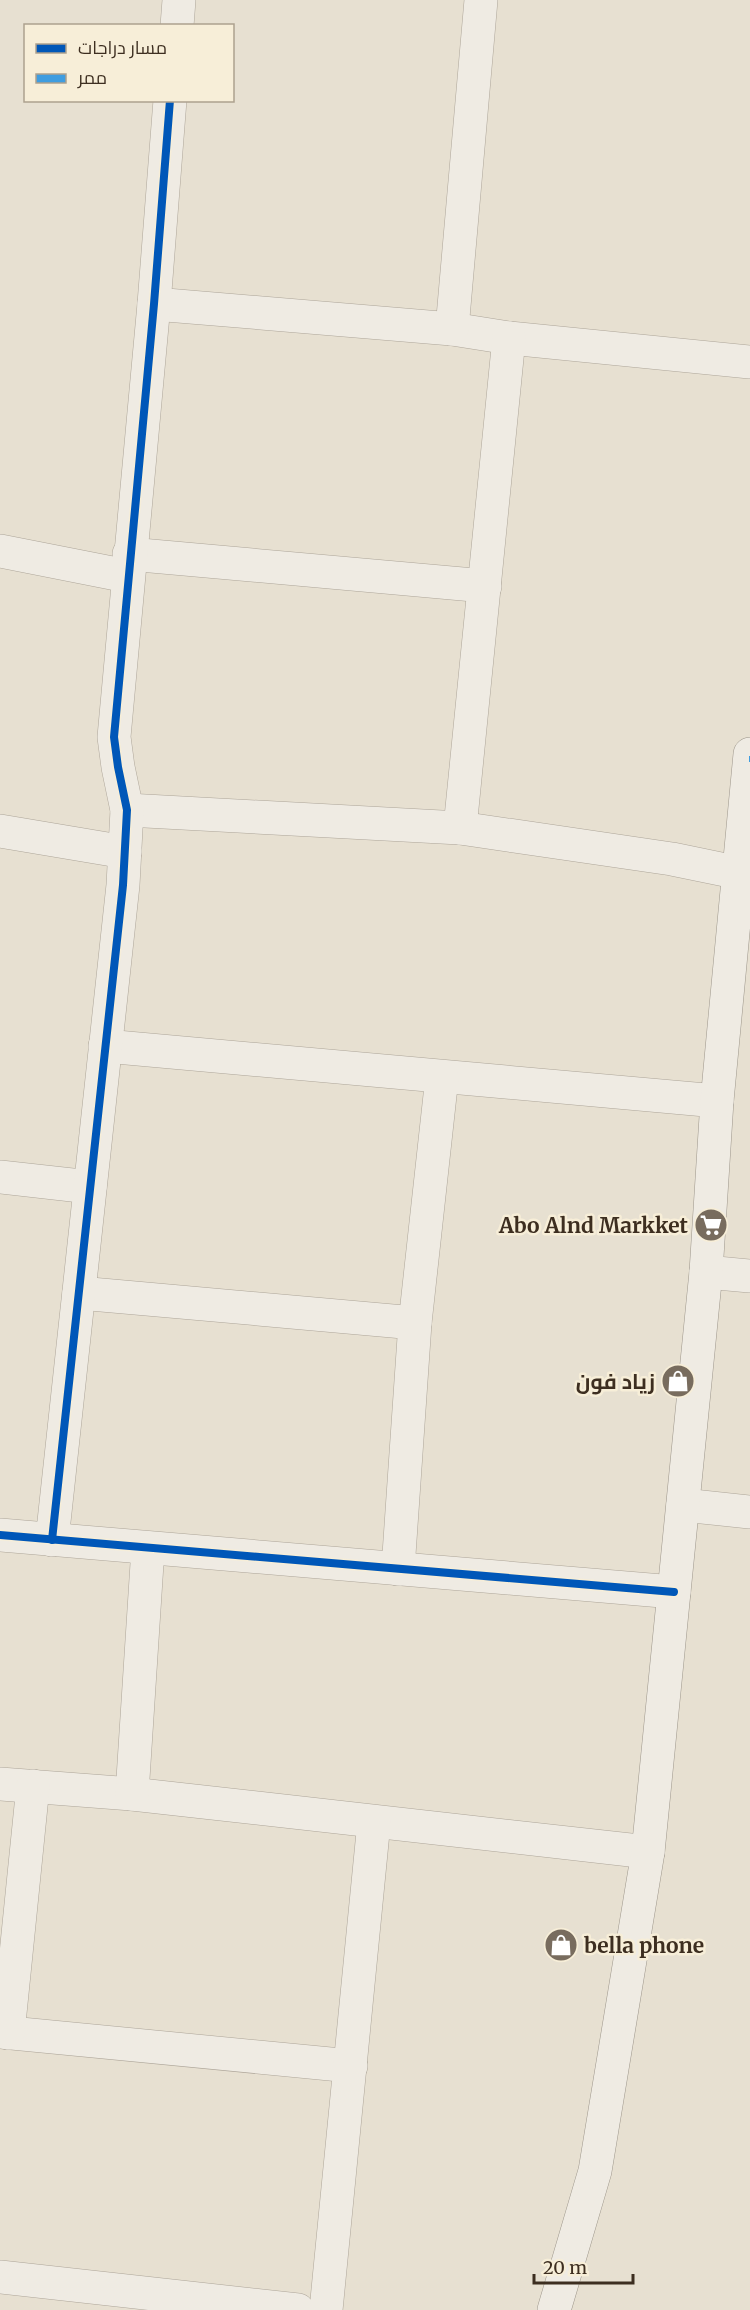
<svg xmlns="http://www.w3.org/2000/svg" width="750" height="2310" viewBox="0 0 750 2310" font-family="Merriweather,Cairo,serif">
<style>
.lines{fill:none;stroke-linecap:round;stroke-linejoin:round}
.street-casing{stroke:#ada599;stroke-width:34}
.secondary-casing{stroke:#9c958a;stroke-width:34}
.street{stroke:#efebe3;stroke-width:33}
.secondary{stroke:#efebe3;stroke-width:33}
.quiet{stroke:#3f9de0;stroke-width:6;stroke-dasharray:12 6;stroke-linecap:butt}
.cycleway-casing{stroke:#f7eed8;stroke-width:11}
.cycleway{stroke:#0057b8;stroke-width:8}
.labels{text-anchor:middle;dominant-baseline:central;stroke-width:5;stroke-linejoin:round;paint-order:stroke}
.poi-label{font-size:21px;font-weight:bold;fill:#3d2e20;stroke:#f7eed8;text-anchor:end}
</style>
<rect width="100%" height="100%" fill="#e7e0d1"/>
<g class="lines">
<defs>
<g id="street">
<polyline points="177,26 179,0"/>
<polyline points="154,304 452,329 509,338 750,362"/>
<polyline points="452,329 481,0"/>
<polyline points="0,551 127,576"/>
<polyline points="129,554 485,586"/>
<polyline points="127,810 460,828 672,859 750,875"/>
<polyline points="460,828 509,338"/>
<polyline points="0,831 125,852"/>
<polyline points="105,1046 717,1101"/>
<polyline points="0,1177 90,1187"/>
<polyline points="706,1272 750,1276"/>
<polyline points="79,1293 415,1323"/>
<polyline points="683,1505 750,1512"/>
<polyline points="0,1535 674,1592"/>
<polyline points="52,1540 123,885 127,810 118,767 114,737 154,304 170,100"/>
<polyline points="398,1569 415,1323 442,1077"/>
<polyline points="0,1784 132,1794 648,1852"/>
<polyline points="132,1794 148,1548"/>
<polyline points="0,2032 351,2066"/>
<polyline points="8,2033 33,1786"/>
<polyline points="0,2277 298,2310"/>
<polyline points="326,2310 374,1822"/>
</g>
<polyline id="secondary" points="554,2310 595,2171 648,1852 706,1272 717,1101 750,754"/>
</defs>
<use href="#street" class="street-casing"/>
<use href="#secondary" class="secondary-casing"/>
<use href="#street" class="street"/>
<use href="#secondary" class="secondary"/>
<polyline class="quiet" points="749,759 750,759"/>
<defs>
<g id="cycleway">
<polyline points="0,1535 674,1592"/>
<polyline points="52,1540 123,885 127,810 118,767 114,737 154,304 170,100"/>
</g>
</defs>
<use href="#cycleway" class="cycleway-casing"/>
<use href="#cycleway" class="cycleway"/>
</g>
<defs>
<symbol id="supermarket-disc" viewBox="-11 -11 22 22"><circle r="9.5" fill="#786c5e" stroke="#f7eed8"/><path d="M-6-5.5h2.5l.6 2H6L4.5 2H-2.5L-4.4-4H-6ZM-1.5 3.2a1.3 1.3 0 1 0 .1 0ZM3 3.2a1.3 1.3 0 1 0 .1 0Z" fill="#fff"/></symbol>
<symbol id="shop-disc" viewBox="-11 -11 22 22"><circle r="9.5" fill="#786c5e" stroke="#f7eed8"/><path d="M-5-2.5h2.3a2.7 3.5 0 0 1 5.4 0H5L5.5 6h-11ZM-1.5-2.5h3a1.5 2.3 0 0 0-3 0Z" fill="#fff"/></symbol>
</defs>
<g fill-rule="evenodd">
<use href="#supermarket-disc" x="692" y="1206" width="38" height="38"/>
<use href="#shop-disc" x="659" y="1362" width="38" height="38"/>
<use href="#shop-disc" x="542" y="1926" width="38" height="38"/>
</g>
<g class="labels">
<g class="poi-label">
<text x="688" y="1225">Abo Alnd Markket</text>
<text x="655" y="1381">زياد فون</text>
<text x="584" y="1945" text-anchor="start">bella phone</text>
</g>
</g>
<rect x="24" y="24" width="210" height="78" fill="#f7eed8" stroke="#ada18e" stroke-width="1.5"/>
<rect x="36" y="44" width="30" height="9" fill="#0057b8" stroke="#ada18e" stroke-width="1.5"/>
<text x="78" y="54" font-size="18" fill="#3d2e20">مسار دراجات</text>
<rect x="36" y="74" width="30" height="9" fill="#3f9de0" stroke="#ada18e" stroke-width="1.5"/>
<text x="78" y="84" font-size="18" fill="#3d2e20">ممر</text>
<path d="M534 2274v9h99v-9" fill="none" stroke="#3d2e20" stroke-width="3"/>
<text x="543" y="2274" font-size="18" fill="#3d2e20" stroke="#f7eed8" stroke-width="4.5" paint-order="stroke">20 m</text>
</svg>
